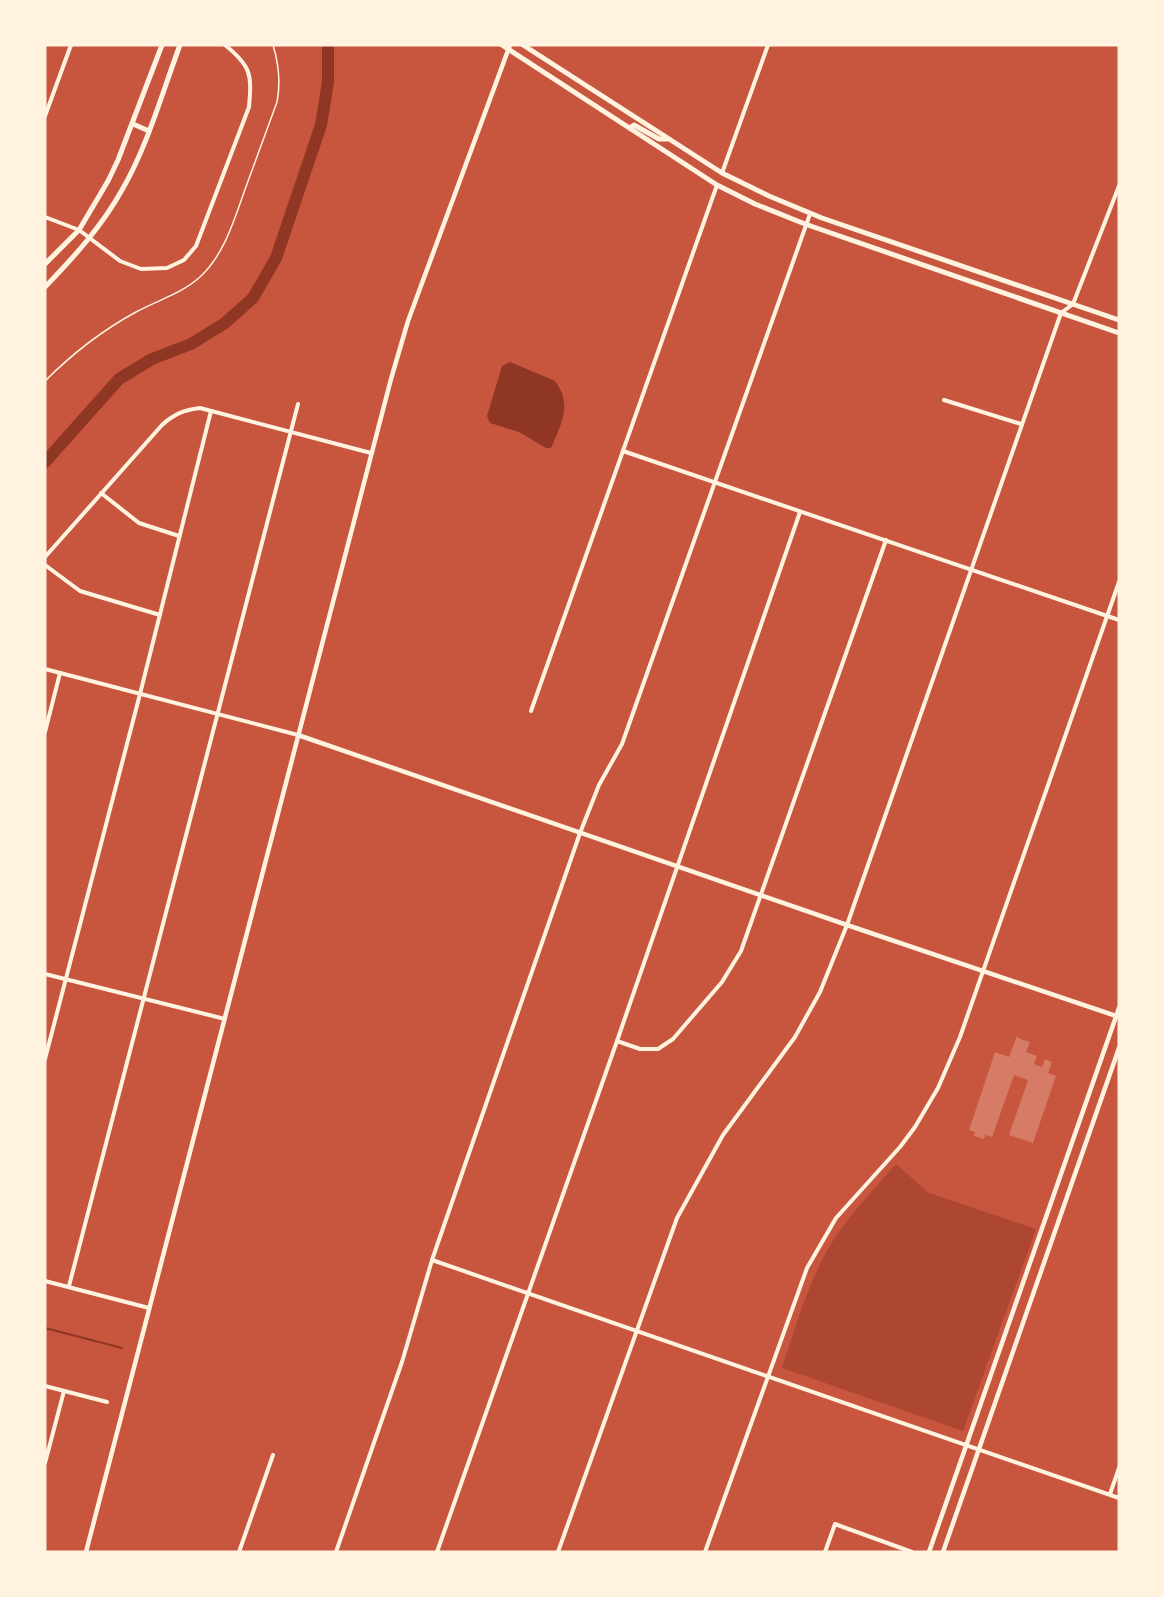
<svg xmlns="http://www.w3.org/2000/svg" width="1164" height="1597" viewBox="0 0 1164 1597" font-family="Jost,sans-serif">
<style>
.green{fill:#ae4732}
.water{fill:#8f3625}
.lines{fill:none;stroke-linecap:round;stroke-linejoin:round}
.stream{stroke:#8f3625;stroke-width:2}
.river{stroke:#8f3625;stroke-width:12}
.building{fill:#d67c66}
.path{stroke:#fff3e0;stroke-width:1.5}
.minor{stroke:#fff3e0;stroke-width:4}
.tertiary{stroke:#fff3e0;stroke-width:4.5}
.primary{stroke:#fff3e0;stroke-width:5}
</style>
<rect width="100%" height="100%" fill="#c8553d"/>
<path class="green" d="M896,1164L929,1193L1036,1229L963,1431L782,1368C797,1323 811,1271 839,1232C856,1208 877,1186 896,1164Z"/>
<path class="water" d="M510,362L555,381C573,405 561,424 551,448H546L519,432L490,423L487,416L502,366Z"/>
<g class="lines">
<polyline class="stream" points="45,1328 122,1348"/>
<polyline class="river" points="45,462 119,379 152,359 191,344 225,323 253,298 276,258 321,125 328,82 328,45"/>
</g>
<polygon class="building" points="1017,1036 1020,1039 1030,1042 1026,1052 1037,1056 1034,1064 1042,1067 1045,1059 1052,1062 1048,1073 1056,1076 1033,1143 1009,1135 1028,1080 1014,1075 992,1137 985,1135 984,1139 974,1136 975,1132 969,1130 995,1052 1009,1057"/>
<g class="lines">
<path class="path" d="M45,381C73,353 101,331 136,312C158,300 181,294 200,277C226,253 235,216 247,184C257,157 267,129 277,102C281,82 279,65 273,45"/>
<g class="minor">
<polyline points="45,116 71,45"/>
<polyline points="722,173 768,45"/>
<path d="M45,217L79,230L120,261L141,269L167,268L184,260L196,246L249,107C252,74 251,66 225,45"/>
<polyline points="944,400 1021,424"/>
<polyline points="623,451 1119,620"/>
<polyline points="101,493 139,523 179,536"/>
<path d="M45,557L162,425C174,414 184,410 200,408L371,453"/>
<polyline points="45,565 80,591 160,615"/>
<polyline points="45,669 298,735"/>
<polyline points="531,711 717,185"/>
<polyline points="45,732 60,673"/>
<polyline points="45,974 225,1019"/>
<polyline points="617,1041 640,1049 658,1049 673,1039 722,982 741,951 886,540"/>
<polyline points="45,1059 140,694 211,411"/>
<polyline points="432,1260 1119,1498"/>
<polyline points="45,1281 149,1308"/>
<polyline points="69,1286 298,404"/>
<polyline points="45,1386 107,1402"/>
<polyline points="45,1463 64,1391"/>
<polyline points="1110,1494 1119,1468"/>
<polyline points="239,1552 273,1455"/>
<polyline points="336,1552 402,1362 432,1260 580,833 599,785 622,744 810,214"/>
<polyline points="437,1552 617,1041 800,512"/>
<polyline points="558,1552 677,1218 723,1135 795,1037 820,992 847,925 1061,313 1073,304 1119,186"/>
<polyline points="705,1552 807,1268 836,1218 900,1147 915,1127 938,1088 960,1037 1119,582"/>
<polyline points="825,1552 835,1524 912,1552"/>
</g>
<g class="tertiary">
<polyline points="298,735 847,925 1119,1017"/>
<polyline points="86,1552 391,379 408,321 510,45"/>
<polyline points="929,1552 1119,1008"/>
<polyline points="943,1552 1119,1048"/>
</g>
<g class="primary">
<polyline points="502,45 717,185 755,204 805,224 1119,333"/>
<polyline points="523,45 722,173 769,196 822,218 1119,320"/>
<polyline points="133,124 149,131"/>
<polyline points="630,128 634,125 659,139 667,139"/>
<polyline points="45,264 79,230 108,181 118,160 162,45"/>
<path d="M45,287C74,257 102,226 122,190C148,145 162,93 180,45"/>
</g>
</g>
<rect width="1164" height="1597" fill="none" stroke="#fff3e0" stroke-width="93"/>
</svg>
